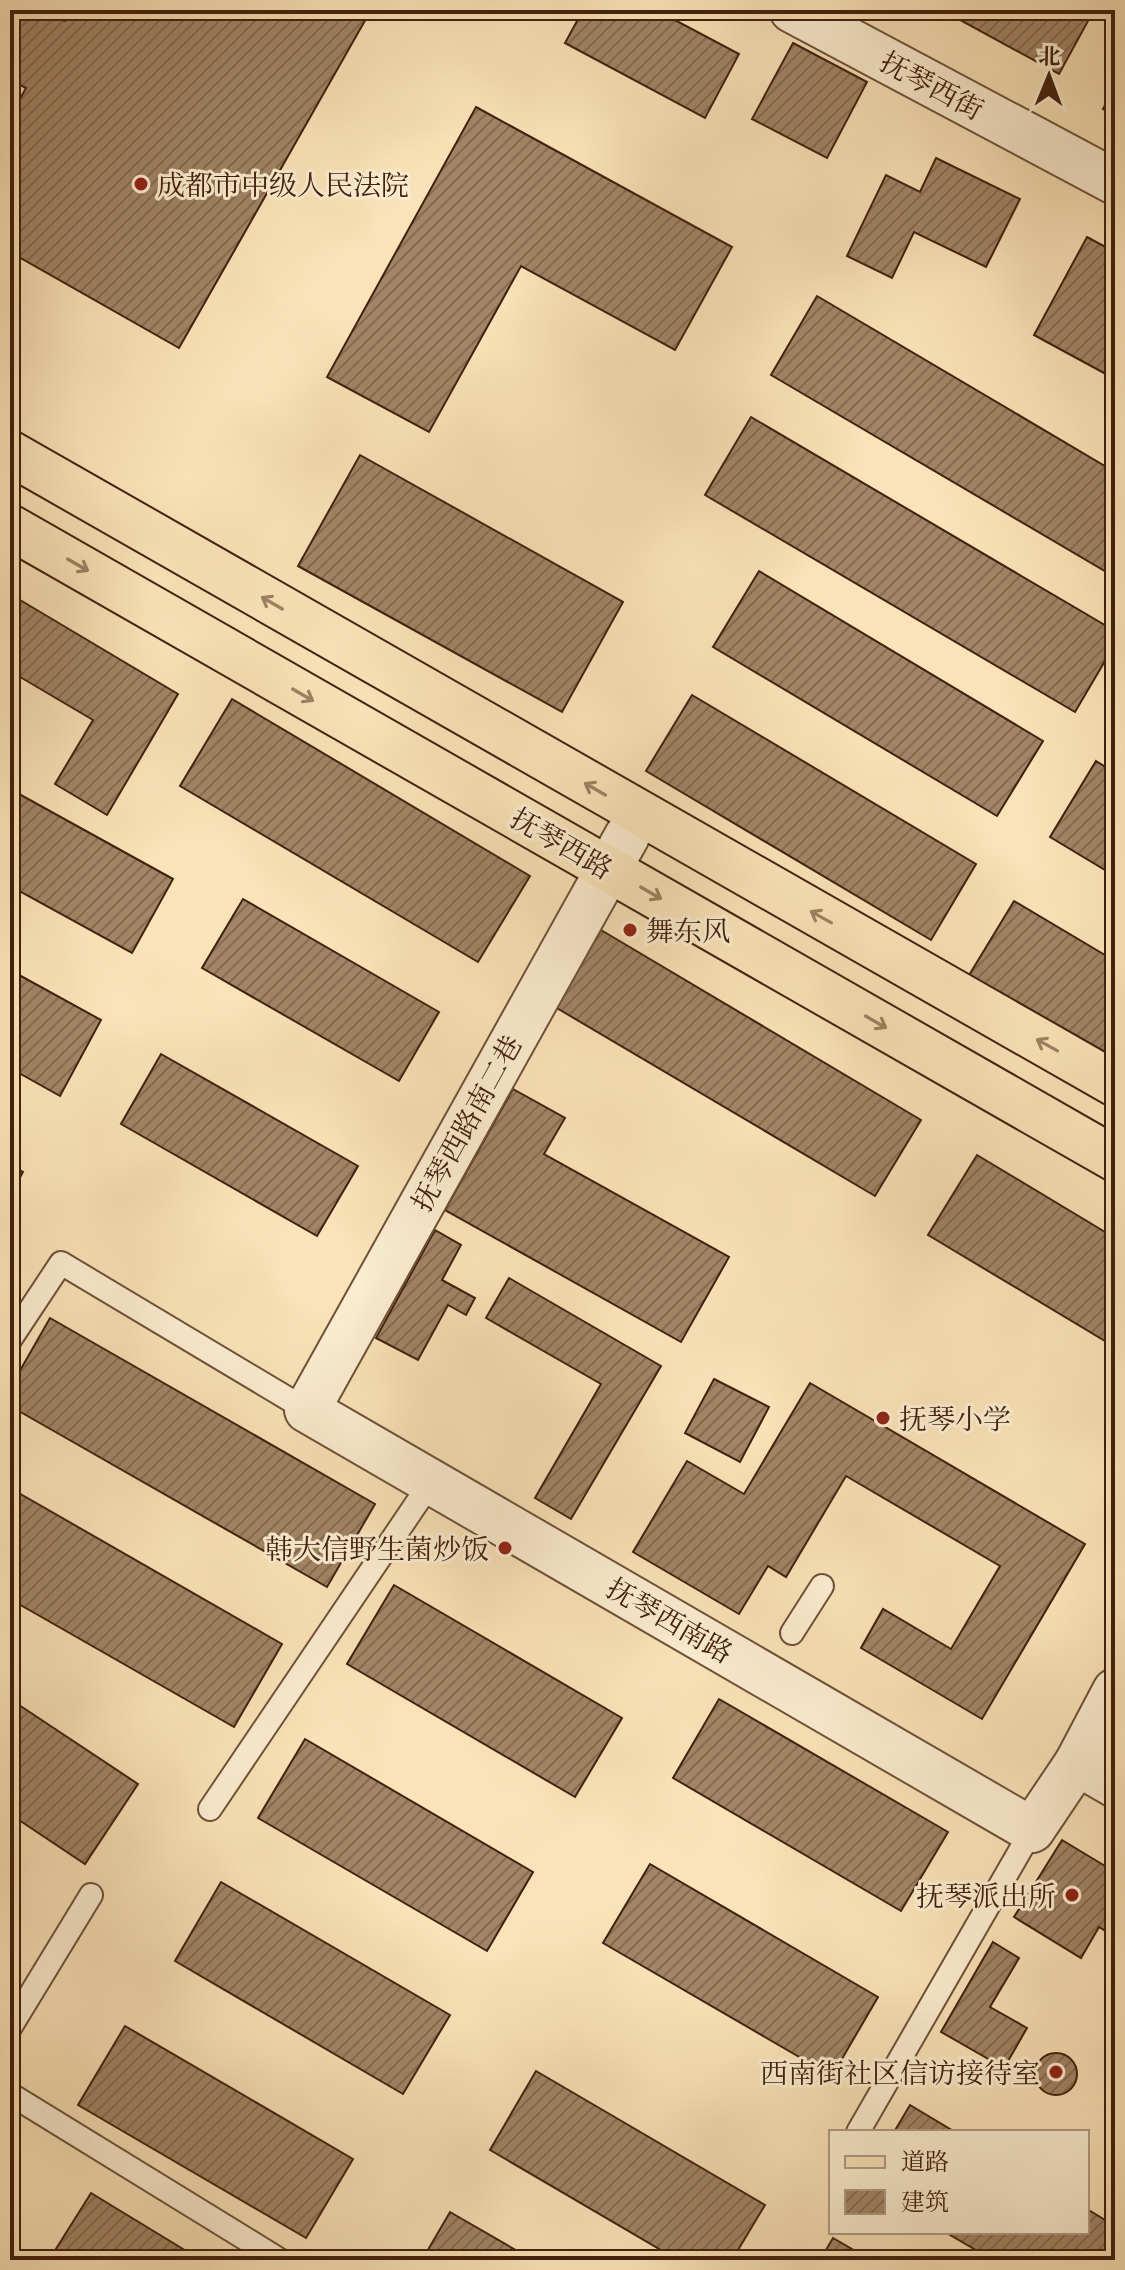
<svg xmlns="http://www.w3.org/2000/svg" width="1125" height="2270" viewBox="0 0 1125 2270" font-family="'Gentium Book Plus','Noto Serif SC',serif">
<style>
.building{fill:url(#building-hatch);stroke:#41200e;stroke-width:2}
.lines{fill:none;stroke-linecap:round;stroke-linejoin:round}
.service-casing{stroke:#6f5138;stroke-width:26}
.minor-casing{stroke:#6f5138;stroke-width:48}
.primary-casing{stroke:#41200e;stroke-width:48}
.service{stroke:#fcedd1;stroke-width:22}
.minor{stroke:#fcedd1;stroke-width:44}
.primary{stroke:#fae3b8;stroke-width:44}
.oneway{stroke:#9e8263}
.poi-dot{fill:#8f2418;stroke:#fcedd1;stroke-width:3}
.labels{text-anchor:middle;dominant-baseline:central;stroke-width:6;stroke-linejoin:round;paint-order:stroke}
.street-label{font-size:28px;fill:#41200e;stroke:#fcedd1}
.poi-label{font-size:28px;fill:#41200e;stroke:#fcedd1;text-anchor:start}
</style>
<defs>
<pattern id="building-hatch" width="6" height="6" patternUnits="userSpaceOnUse" patternTransform="scale(2)"><rect width="6" height="6" fill="#a18566"/><path d="M-1 1l2-2M0 6l6-6M5 7l2-2" fill="none" stroke="#856c52"/></pattern>
</defs>
<rect width="100%" height="100%" fill="#fae3b8"/>
<filter id="stains"><feTurbulence type="fractalNoise" baseFrequency=".0025" numOctaves="4"/><feColorMatrix values="0 0 0 0 .2 0 0 0 0 .09 0 0 0 0 .02 0 0 0 .5 -.17"/></filter>
<radialGradient id="worn" r=".72"><stop offset=".6" stop-color="#630" stop-opacity="0"/><stop offset="1" stop-color="#630" stop-opacity=".3"/></radialGradient>
<g class="building">
<polygon points="10,10 43,10 65,21 71,10 371,10 179,348 10,252 10,117 26,88 10,80"/>
<polygon points="583,10 656,10 739,54 705,118 565,43"/>
<polygon points="942,10 1094,10 1059,74"/>
<polygon points="793,43 867,82 827,158 752,119"/>
<polygon points="1115,86 1115,115 1103,109"/>
<polygon points="476,107 732,247 675,350 521,266 429,432 327,377"/>
<polygon points="936,158 1020,199 986,267 914,232 892,278 847,256 886,175 920,192"/>
<polygon points="1087,237 1115,252 1115,379 1034,335"/>
<polygon points="817,296 1115,472 1115,577 771,375"/>
<polygon points="751,417 1115,631 1115,644 1075,712 705,495"/>
<polygon points="360,455 623,602 562,712 298,566"/>
<polygon points="759,571 1043,741 997,816 713,647"/>
<polygon points="10,594 178,694 107,815 55,784 93,720 10,671"/>
<polygon points="692,695 976,864 931,940 646,771"/>
<polygon points="232,699 530,876 478,962 180,786"/>
<polygon points="1096,761 1115,773 1115,876 1050,837"/>
<polygon points="10,789 173,879 132,953 10,886"/>
<polygon points="243,899 439,1012 399,1081 202,968"/>
<polygon points="1014,901 1115,961 1115,1064 968,977"/>
<polygon points="601,930 921,1120 875,1196 555,1007"/>
<polygon points="10,970 101,1020 60,1096 10,1068"/>
<polygon points="161,1054 358,1166 317,1236 121,1124"/>
<polygon points="513,1089 565,1118 544,1154 729,1257 681,1342 445,1210"/>
<polygon points="977,1155 1115,1238 1115,1347 928,1235"/>
<polygon points="10,1165 23,1172 10,1196"/>
<polygon points="435,1230 461,1245 442,1280 475,1298 466,1315 448,1305 418,1360 376,1338"/>
<polygon points="509,1278 661,1366 571,1519 535,1498 601,1384 486,1318"/>
<polygon points="50,1318 375,1504 327,1587 10,1406 10,1388"/>
<polygon points="714,1379 769,1407 740,1462 685,1433"/>
<polygon points="810,1383 1085,1544 982,1719 861,1648 883,1609 951,1649 1000,1566 846,1476 786,1577 768,1566 739,1614 633,1552 687,1461 744,1494"/>
<polygon points="10,1488 282,1644 234,1727 10,1599"/>
<polygon points="394,1585 622,1718 575,1797 347,1664"/>
<polygon points="10,1699 138,1784 85,1864 10,1814"/>
<polygon points="719,1699 948,1832 901,1911 673,1778"/>
<polygon points="305,1739 533,1872 487,1951 258,1818"/>
<polygon points="1062,1840 1115,1872 1115,1937 1099,1927 1081,1958 1014,1917"/>
<polygon points="650,1864 878,1997 832,2076 603,1943"/>
<polygon points="221,1882 450,2015 403,2094 175,1961"/>
<polygon points="993,1942 1019,1958 990,2007 1027,2028 1004,2068 941,2032"/>
<polygon points="125,2026 353,2159 306,2238 78,2105"/>
<circle cx="1056" cy="2074" r="21"/>
<polygon points="536,2071 765,2205 732,2260 678,2260 490,2150"/>
<polygon points="910,2105 955,2132 894,2132"/>
<polygon points="91,2193 201,2260 49,2260"/>
<polygon points="1087,2209 1115,2226 1115,2260 993,2260 945,2232 1087,2232"/>
<polygon points="450,2212 533,2260 422,2260"/>
<polygon points="833,2238 871,2260 820,2260"/>
</g>
<g class="lines">
<defs>
<g id="service">
<polyline points="10,1340 61,1263 307,1410"/>
<polyline points="792,1633 822,1586"/>
<polyline points="210,1809 431,1482"/>
<polyline points="10,2028 91,1895"/>
<polyline points="10,2094 280,2260"/>
<polyline points="858,2132 1032,1830"/>
</g>
<g id="minor">
<polyline points="792,10 1115,182"/>
<polyline points="627,836 307,1410 1032,1830 1077,1763 1115,1691"/>
<polyline points="1077,1763 1115,1785"/>
</g>
<g id="primary">
<polyline points="10,453 1115,1084"/>
<polyline points="10,527 1115,1159"/>
</g>
</defs>
<use href="#service" class="service-casing"/>
<use href="#minor" class="minor-casing"/>
<use href="#primary" class="primary-casing"/>
<use href="#service" class="service"/>
<use href="#minor" class="minor"/>
<use href="#primary" class="primary"/>
</g>
<defs><path id="oneway-shaft" d="M-6 0H5M1.5-3L5.5 0L1.5 3" fill="none" stroke-width="1.6" stroke-linecap="round" stroke-linejoin="round" transform="scale(2)"/></defs>
<g class="oneway">
<use href="#oneway-shaft" transform="translate(78 565) rotate(30)"/>
<use href="#oneway-shaft" transform="translate(272 603) rotate(-150)"/>
<use href="#oneway-shaft" transform="translate(303 695) rotate(30)"/>
<use href="#oneway-shaft" transform="translate(595 789) rotate(-150)"/>
<use href="#oneway-shaft" transform="translate(651 893) rotate(30)"/>
<use href="#oneway-shaft" transform="translate(821 917) rotate(-151)"/>
<use href="#oneway-shaft" transform="translate(876 1022) rotate(30)"/>
<use href="#oneway-shaft" transform="translate(1047 1045) rotate(-151)"/>
</g>
<g class="poi-dot">
<circle cx="141" cy="184" r="8"/>
<circle cx="630" cy="930" r="8"/>
<circle cx="883" cy="1418" r="8"/>
<circle cx="505" cy="1548" r="8"/>
<circle cx="1072" cy="1895" r="8"/>
<circle cx="1056" cy="2072" r="8"/>
</g>
<g class="labels">
<g class="street-label">
<text transform="translate(932 85) rotate(28)">抚琴西街</text>
<text transform="translate(562 843) rotate(30)">抚琴西路</text>
<text transform="translate(466 1123) rotate(-61)">抚琴西路南二巷</text>
<text transform="translate(670 1620) rotate(30)">抚琴西南路</text>
</g>
<g class="poi-label">
<text x="157" y="184">成都市中级人民法院</text>
<text x="646" y="930">舞东风</text>
<text x="899" y="1418">抚琴小学</text>
<text x="489" y="1548" text-anchor="end">韩大信野生菌炒饭</text>
<text x="1056" y="1895" text-anchor="end">抚琴派出所</text>
<text x="1040" y="2072" text-anchor="end">西南街社区信访接待室</text>
</g>
</g>
<rect width="1125" height="2270" fill="none" stroke="#fae3b8" stroke-width="40"/>
<rect x="12" y="12" width="1101" height="2246" fill="none" stroke="#41200e" stroke-width="4"/>
<rect x="20" y="20" width="1085" height="2230" fill="none" stroke="#41200e" stroke-width="2"/>
<rect x="829" y="2130" width="260" height="104" fill="#fcedd1" stroke="#b19b83" stroke-width="2"/>
<rect x="845" y="2156" width="40" height="12" fill="#fae3b8" stroke="#b19b83" stroke-width="2"/>
<text x="901" y="2170" font-size="24" fill="#41200e">道路</text>
<rect x="845" y="2190" width="40" height="24" fill="url(#building-hatch)" stroke="#b19b83" stroke-width="2"/>
<text x="901" y="2210" font-size="24" fill="#41200e">建筑</text>
<g transform="translate(1049 76) rotate(1)" stroke="#fcedd1" stroke-width="6" paint-order="stroke">
<path d="M0-6L14 30L0 20L-14 30Z" fill="#41200e"/>
<text y="-12" font-size="22" font-weight="bold" text-anchor="middle" fill="#41200e">北</text>
</g>
<rect width="100%" height="100%" filter="url(#stains)"/>
<rect width="100%" height="100%" fill="url(#worn)"/>
</svg>
